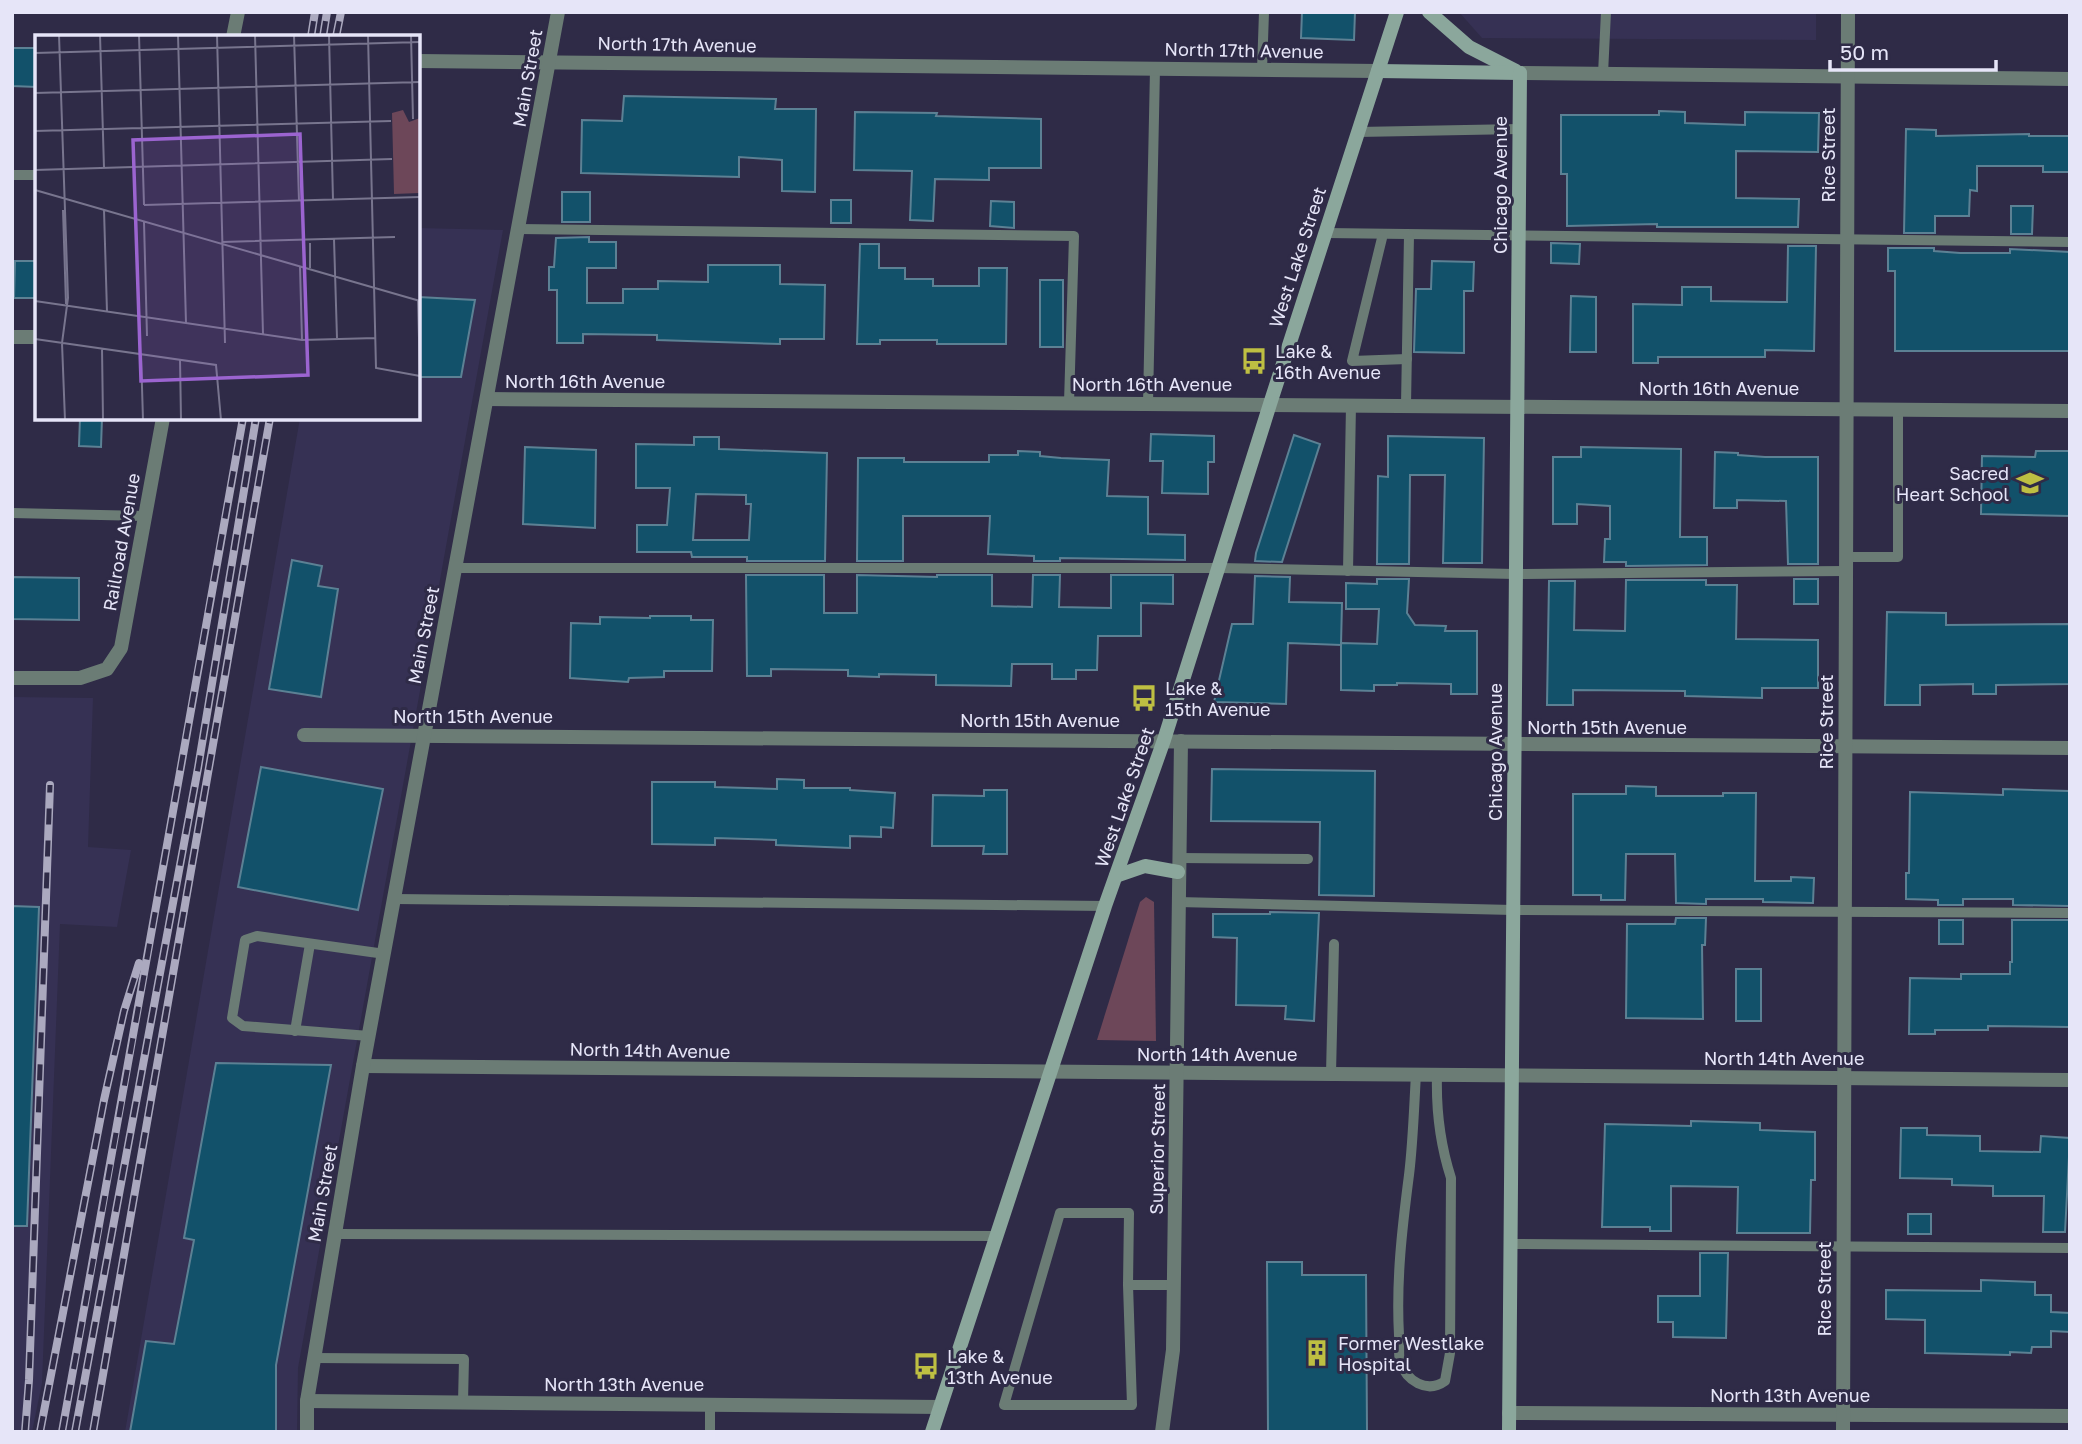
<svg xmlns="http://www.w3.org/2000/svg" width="2082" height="1444" viewBox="0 0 2082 1444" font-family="'Golos Text',sans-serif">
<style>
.built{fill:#363154}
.green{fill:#6d4759}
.building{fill:#12516a;stroke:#5c8194;stroke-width:2;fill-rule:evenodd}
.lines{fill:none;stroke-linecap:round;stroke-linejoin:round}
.lane{stroke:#6b7c75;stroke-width:10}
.street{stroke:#6b7c75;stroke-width:14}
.secondary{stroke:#8ba79c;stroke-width:14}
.rail-casing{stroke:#aba9bf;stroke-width:8}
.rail{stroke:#2f2b47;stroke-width:5;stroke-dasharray:16;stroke-linecap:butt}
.labels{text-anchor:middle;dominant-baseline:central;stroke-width:6;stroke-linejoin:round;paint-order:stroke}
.street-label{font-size:18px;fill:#e6e5f8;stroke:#2f2b47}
.poi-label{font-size:18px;fill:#e6e5f8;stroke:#2f2b47;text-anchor:start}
.inset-road{fill:none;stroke:#78758e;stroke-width:2}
.view{fill:#9b64d0;fill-opacity:0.15;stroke:#9b64d0;stroke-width:3.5}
.inset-edge{fill:none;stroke:#e6e5f8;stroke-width:3.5}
</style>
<rect width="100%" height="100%" fill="#2f2b47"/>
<g class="built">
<polygon points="1459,12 1816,12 1816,40 1482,38"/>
<polygon points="418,228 503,230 298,1368 297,1432 125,1432 300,418 418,418"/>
<polygon points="12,697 93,698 88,847 131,850 117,927 60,924 42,1383 32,1432 12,1432"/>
</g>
<polygon class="green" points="1146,897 1154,902 1156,1041 1097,1040 1140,902"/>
<g class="building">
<polygon points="1302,12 1355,12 1354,40 1301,38"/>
<polygon points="12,48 37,48 37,87 12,86"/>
<polygon points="624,96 776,99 775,109 816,109 815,192 782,191 782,160 739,157 739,177 581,173 582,120 622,121"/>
<polygon points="1659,111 1685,112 1685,123 1745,125 1745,112 1819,113 1818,152 1736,151 1736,198 1799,199 1798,227 1657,227 1657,224 1567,226 1567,174 1561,174 1561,115 1659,115"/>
<polygon points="855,112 937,113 936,116 1041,119 1041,168 989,168 989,180 935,179 933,221 910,220 912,171 854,170"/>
<polygon points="1906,129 1936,130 1936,136 2029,134 2029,136 2070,136 2070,172 2043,172 2043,166 1977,166 1977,191 1970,190 1969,216 1935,216 1935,233 1904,233"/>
<rect x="562" y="192" width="28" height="30"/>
<rect x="831" y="200" width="20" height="23"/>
<polygon points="991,201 1014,202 1014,228 990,226"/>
<polygon points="2011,206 2033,206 2032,234 2011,234"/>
<polygon points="589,237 589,242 616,242 616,268 587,268 587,303 623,303 623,289 658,289 658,281 708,282 708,265 780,265 780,284 825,285 824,339 780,339 780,344 749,343 657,340 657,335 583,334 583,343 557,343 557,290 549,290 549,267 554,267 556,238"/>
<polygon points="1551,243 1580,244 1579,264 1551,263"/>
<polygon points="860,244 879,244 879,268 905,268 905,279 933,279 933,286 979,286 979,268 1007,268 1006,344 937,344 937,340 880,340 880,344 857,344"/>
<polygon points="1788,246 1816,246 1814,351 1765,350 1765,357 1658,357 1658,363 1633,363 1633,304 1682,305 1682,287 1711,287 1711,301 1787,302"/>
<polygon points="1888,248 1934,248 1934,251 1960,253 2010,253 2010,249 2070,252 2070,351 1895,351 1895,271 1888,271"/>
<polygon points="15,261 37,261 37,298 14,298"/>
<polygon points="1432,261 1474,262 1473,291 1464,291 1464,353 1414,352 1416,289 1431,289"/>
<rect x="1040" y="280" width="23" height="67"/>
<polygon points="1571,296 1596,297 1596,352 1570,352"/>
<polygon points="418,297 475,300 461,377 418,377"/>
<polygon points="80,418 102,418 101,447 79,446"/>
<polygon points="1151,434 1214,436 1214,462 1208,462 1208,494 1162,493 1163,461 1150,461"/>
<polygon points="1294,435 1320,444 1282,562 1255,561 1256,553"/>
<polygon points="1388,436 1484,438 1482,563 1443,563 1445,475 1410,475 1409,564 1377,564 1378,476 1388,477"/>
<path d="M694,437H719V449L827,453L825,561H747V557H692L691,552H637V525H667L670,488H636V444L694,445ZM696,494L746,495V504H751L749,540H693Z"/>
<polygon points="525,447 596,450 595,528 523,524"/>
<polygon points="1581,447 1681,449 1680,537 1707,537 1707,565 1626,566 1626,562 1604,562 1605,539 1610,539 1610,506 1577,504 1577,524 1553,524 1553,457 1581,457"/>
<polygon points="1018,451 1040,452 1040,456 1061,458 1109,460 1107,496 1148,497 1148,534 1185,535 1185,560 1060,558 1060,561 1034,561 1034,556 988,554 990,516 903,516 903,561 857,561 858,458 904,458 904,462 989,462 989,455 1018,455"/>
<polygon points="2036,451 2070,451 2070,516 1981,514 1982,456 2035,457"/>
<polygon points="1715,452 1738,453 1738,455 1765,457 1818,457 1818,564 1788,564 1786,501 1737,500 1737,508 1714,508"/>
<polygon points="292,560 322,566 318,586 338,589 321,697 269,689"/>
<polygon points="746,575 824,575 824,613 857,613 857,575 937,577 937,575 992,575 992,606 1032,607 1033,575 1060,575 1059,607 1111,608 1111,575 1173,575 1173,604 1141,603 1141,636 1098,636 1097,670 1076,670 1076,679 1052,679 1052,664 1012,664 1011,686 936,685 936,675 879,674 879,677 848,676 848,670 771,669 771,676 747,676"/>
<polygon points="1255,576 1290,577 1289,602 1342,603 1341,645 1288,643 1286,704 1214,702 1232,624 1253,624"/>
<polygon points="12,577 79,578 79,620 12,619"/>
<polygon points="1377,579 1409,579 1407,613 1415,625 1446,626 1445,631 1477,631 1477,694 1451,694 1451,684 1397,683 1397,685 1374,685 1374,691 1341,690 1341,643 1377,644 1378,627 1379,609 1346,609 1346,583 1377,584"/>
<rect x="1794" y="579" width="24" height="25"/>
<polygon points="1626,580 1706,580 1706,585 1737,585 1736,639 1818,640 1818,688 1762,688 1762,698 1685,696 1685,691 1573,690 1573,705 1547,705 1549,581 1575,581 1574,630 1625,631"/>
<polygon points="1887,612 1946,613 1946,625 2070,624 2070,684 1996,685 1996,694 1973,694 1973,684 1920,685 1920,705 1885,705"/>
<polygon points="650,616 691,616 691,620 713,620 712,671 664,671 664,677 629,678 628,682 570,678 571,623 600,624 600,617 650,618"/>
<polygon points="261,767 383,789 358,910 238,887"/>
<polygon points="1212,769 1375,771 1374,896 1319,895 1320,822 1211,821"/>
<polygon points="777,779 804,780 804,788 850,788 850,790 895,793 893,828 881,827 881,837 850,836 850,848 776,845 776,840 715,838 715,845 652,844 652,782 715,782 715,787 777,789"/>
<polygon points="1626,786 1656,787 1656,796 1723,796 1723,793 1756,793 1755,881 1791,881 1791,877 1814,878 1813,903 1763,902 1763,899 1706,899 1706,904 1676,903 1675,854 1626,854 1625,900 1601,900 1601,895 1573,895 1573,794 1626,794"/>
<polygon points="2003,789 2069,791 2069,906 2013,905 2013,899 1963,899 1963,905 1938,905 1938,900 1906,899 1906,873 1909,873 1910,792 2003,795"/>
<polygon points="984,790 1007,790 1007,854 983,854 984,846 932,846 933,795 984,796"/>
<polygon points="12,906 39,907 27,1226 12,1226"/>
<polygon points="1270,912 1319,913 1314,1021 1285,1019 1286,1006 1236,1005 1237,938 1213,937 1213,914 1270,914"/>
<polygon points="1676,918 1706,918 1705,945 1702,945 1703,1019 1626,1018 1627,924 1675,924"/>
<rect x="1939" y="920" width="24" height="24"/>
<polygon points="2012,920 2070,920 2070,1027 1988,1026 1988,1030 1935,1030 1935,1034 1909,1034 1910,978 1961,979 1961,974 2010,974 2010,962 2012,962"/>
<rect x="1736" y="969" width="25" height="52"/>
<polygon points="216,1063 331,1065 276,1365 276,1432 130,1432 146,1341 174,1344 194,1240 184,1238"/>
<polygon points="1691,1121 1760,1123 1760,1130 1815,1132 1815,1180 1811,1180 1810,1233 1737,1233 1738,1187 1671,1186 1671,1231 1650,1231 1650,1227 1602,1227 1605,1124 1691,1126"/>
<polygon points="1901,1128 1927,1128 1927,1135 1980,1136 1980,1151 2040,1152 2041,1136 2070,1138 2065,1232 2043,1232 2044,1196 1993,1196 1993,1186 1952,1185 1952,1179 1900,1178"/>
<rect x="1908" y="1214" width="23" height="20"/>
<polygon points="1700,1253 1728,1253 1726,1338 1673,1337 1673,1322 1658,1322 1658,1296 1700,1296"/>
<polygon points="1267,1262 1302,1262 1302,1275 1366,1275 1367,1432 1268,1432"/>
<polygon points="1981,1280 2035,1282 2035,1295 2051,1295 2051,1312 2070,1313 2070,1332 2051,1331 2051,1347 2032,1347 2031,1353 2010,1352 2010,1355 1925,1353 1925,1320 1886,1319 1886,1290 1981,1291"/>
</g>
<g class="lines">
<g class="lane">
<polyline points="1262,70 1264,12"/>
<polyline points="1603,74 1606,12"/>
<polyline points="1358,132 1519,129"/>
<polyline points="12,175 37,175"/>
<polyline points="519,229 1074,236 1069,403"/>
<polyline points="1326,233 2070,242"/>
<polyline points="1383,234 1352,361 1407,359"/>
<polyline points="1148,403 1155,69"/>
<polyline points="1406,405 1409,235"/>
<polyline points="12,513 145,516"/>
<polyline points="1846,557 1898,557 1898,409"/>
<polyline points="455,568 1219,568 1516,574 1846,571"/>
<polyline points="1348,571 1351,405"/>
<polyline points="1179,858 1308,859"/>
<polyline points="395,899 1105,906"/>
<polyline points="1178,902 1513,910 2070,913"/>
<polyline points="295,1031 310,944"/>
<polyline points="369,1036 243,1026 232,1018 245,940 257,936 385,954"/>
<polyline points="1331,1074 1334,944"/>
<path d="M1416,1074C1414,1108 1413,1142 1409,1175C1402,1229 1396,1281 1399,1335C1400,1343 1398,1354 1400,1361C1406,1381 1427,1394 1445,1381L1450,1353L1451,1178C1440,1144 1436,1111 1437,1075"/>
<polyline points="335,1234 995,1236"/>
<polyline points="1510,1244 2070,1248"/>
<polyline points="1128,1285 1132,1405 1004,1405 1060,1213 1129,1213 1128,1285 1174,1285"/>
<polyline points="314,1358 464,1359 463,1402"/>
<polyline points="710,1404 710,1432"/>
</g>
<g class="street">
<polyline points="233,37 238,12"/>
<polyline points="418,61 1378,71"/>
<polyline points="1520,73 2070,79"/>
<polyline points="12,337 37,337"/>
<polyline points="487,399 2070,411"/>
<polyline points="12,678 80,678 107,669 121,648 163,418"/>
<polyline points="304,735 2070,748"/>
<polyline points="363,1066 2070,1080"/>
<polyline points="307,1401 940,1407"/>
<polyline points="1509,1413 2070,1416"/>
<polyline points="307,1432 307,1401 363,1066 558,12"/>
<polyline points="1162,1432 1173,1350 1181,741"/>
<polyline points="1843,1432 1848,12"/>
</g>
<g class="secondary">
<polyline points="1429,12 1469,47 1516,71"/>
<polyline points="1378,71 1520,73"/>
<polyline points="1116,876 1145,866 1178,872"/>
<polyline points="932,1432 1105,906 1164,740 1270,404 1397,12"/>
<polyline points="1509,1432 1520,73"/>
</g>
<defs>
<g id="rail">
<polyline points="311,37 315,12"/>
<polyline points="323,37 327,12"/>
<polyline points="336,37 341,12"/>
<polyline points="25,1432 29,1380 50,785"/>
<polyline points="40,1432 104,1100 124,1011 139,963"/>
<path d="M62,1432C124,1094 182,756 243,418"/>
<polyline points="75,1432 198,768 256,418"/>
<polyline points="93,1432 270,418"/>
</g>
</defs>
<use href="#rail" class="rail-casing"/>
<use href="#rail" class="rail"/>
</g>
<defs>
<symbol id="bus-bare" viewBox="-9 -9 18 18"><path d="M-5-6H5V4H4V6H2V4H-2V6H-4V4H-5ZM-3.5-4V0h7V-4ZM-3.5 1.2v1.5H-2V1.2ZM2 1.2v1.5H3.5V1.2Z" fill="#bebf42" stroke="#2f2b47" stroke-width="2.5" paint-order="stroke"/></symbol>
<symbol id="school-bare" viewBox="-9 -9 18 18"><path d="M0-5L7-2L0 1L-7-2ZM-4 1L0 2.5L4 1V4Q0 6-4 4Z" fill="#bebf42" stroke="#2f2b47" stroke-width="2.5" paint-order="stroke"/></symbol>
<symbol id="building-bare" viewBox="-9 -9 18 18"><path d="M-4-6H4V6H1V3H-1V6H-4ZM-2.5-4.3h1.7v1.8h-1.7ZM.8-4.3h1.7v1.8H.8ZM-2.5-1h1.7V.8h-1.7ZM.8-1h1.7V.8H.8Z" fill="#bebf42" stroke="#2f2b47" stroke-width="2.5" paint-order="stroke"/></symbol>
</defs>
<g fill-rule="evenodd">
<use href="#bus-bare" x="1235" y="342" width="38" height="38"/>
<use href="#school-bare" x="2011" y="464" width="38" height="38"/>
<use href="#bus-bare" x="1125" y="679" width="38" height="38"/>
<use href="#building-bare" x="1298" y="1334" width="38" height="38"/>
<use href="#bus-bare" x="907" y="1347" width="38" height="38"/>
</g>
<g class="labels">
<g class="street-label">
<text transform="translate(677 44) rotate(1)">North 17th Avenue</text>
<text transform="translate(1244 50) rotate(1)">North 17th Avenue</text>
<text transform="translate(527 78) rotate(-80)">Main Street</text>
<text transform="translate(1828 155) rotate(-90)">Rice Street</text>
<text transform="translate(1500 185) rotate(-90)">Chicago Avenue</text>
<text transform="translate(1297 257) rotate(-72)">West Lake Street</text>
<text x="585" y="381">North 16th Avenue</text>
<text x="1152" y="384">North 16th Avenue</text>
<text x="1719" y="388">North 16th Avenue</text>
<text transform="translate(121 542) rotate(-80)">Railroad Avenue</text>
<text transform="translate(423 635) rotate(-79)">Main Street</text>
<text x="473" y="716">North 15th Avenue</text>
<text x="1040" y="720">North 15th Avenue</text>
<text transform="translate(1826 722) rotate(-90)">Rice Street</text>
<text x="1607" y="727">North 15th Avenue</text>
<text transform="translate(1495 752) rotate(-90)">Chicago Avenue</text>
<text transform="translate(1124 797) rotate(-71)">West Lake Street</text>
<text transform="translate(650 1050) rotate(1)">North 14th Avenue</text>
<text x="1217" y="1054">North 14th Avenue</text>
<text x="1784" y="1058">North 14th Avenue</text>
<text transform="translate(1157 1149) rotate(-89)">Superior Street</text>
<text transform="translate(322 1193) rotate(-80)">Main Street</text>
<text transform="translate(1824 1289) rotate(-90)">Rice Street</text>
<text x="624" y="1384">North 13th Avenue</text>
<text x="1790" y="1395">North 13th Avenue</text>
</g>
<g class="poi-label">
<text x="1275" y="351">Lake &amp;<tspan x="1275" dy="21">16th Avenue</tspan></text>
<text x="2009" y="473" text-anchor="end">Sacred<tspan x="2009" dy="21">Heart School</tspan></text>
<text x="1165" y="688">Lake &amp;<tspan x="1165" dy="21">15th Avenue</tspan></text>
<text x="1338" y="1343">Former Westlake<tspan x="1338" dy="21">Hospital</tspan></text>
<text x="947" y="1356">Lake &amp;<tspan x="947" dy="21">13th Avenue</tspan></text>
</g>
</g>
<g transform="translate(35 35)">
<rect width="385" height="385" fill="#2f2b47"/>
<path d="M368,75L374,87L385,83V158L359,159L357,78Z" fill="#6d4759"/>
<path class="inset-road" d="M24,0L33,263L27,308L30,385M65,0L69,133M104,0L109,170M143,0L151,288M182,0L190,308M220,0L228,299M259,0L264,166M294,0L298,165M333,0L341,333L385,341L383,266M376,0L378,84M0,18L385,7M0,58L385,47M0,96L356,86M0,135L357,124M0,155L385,266M109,170L385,162M28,175L31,269M69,175L72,277M109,187L112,301M299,204L302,303M187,207L360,202M275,208V233M265,232L267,305M0,266L267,305L341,303M0,304L181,330L186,385M67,313L68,385M106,319L108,385M145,324L146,385"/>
<path class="view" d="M265,99L273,340L106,346L98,105Z"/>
<rect width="385" height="385" class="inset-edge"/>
</g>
<rect width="2082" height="1444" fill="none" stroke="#e6e5f8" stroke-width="28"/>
<path d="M1830 60v10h166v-10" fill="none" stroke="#e6e5f8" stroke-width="3.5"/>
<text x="1840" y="60" font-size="21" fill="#e6e5f8" stroke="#2f2b47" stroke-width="5" paint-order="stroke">50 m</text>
</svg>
